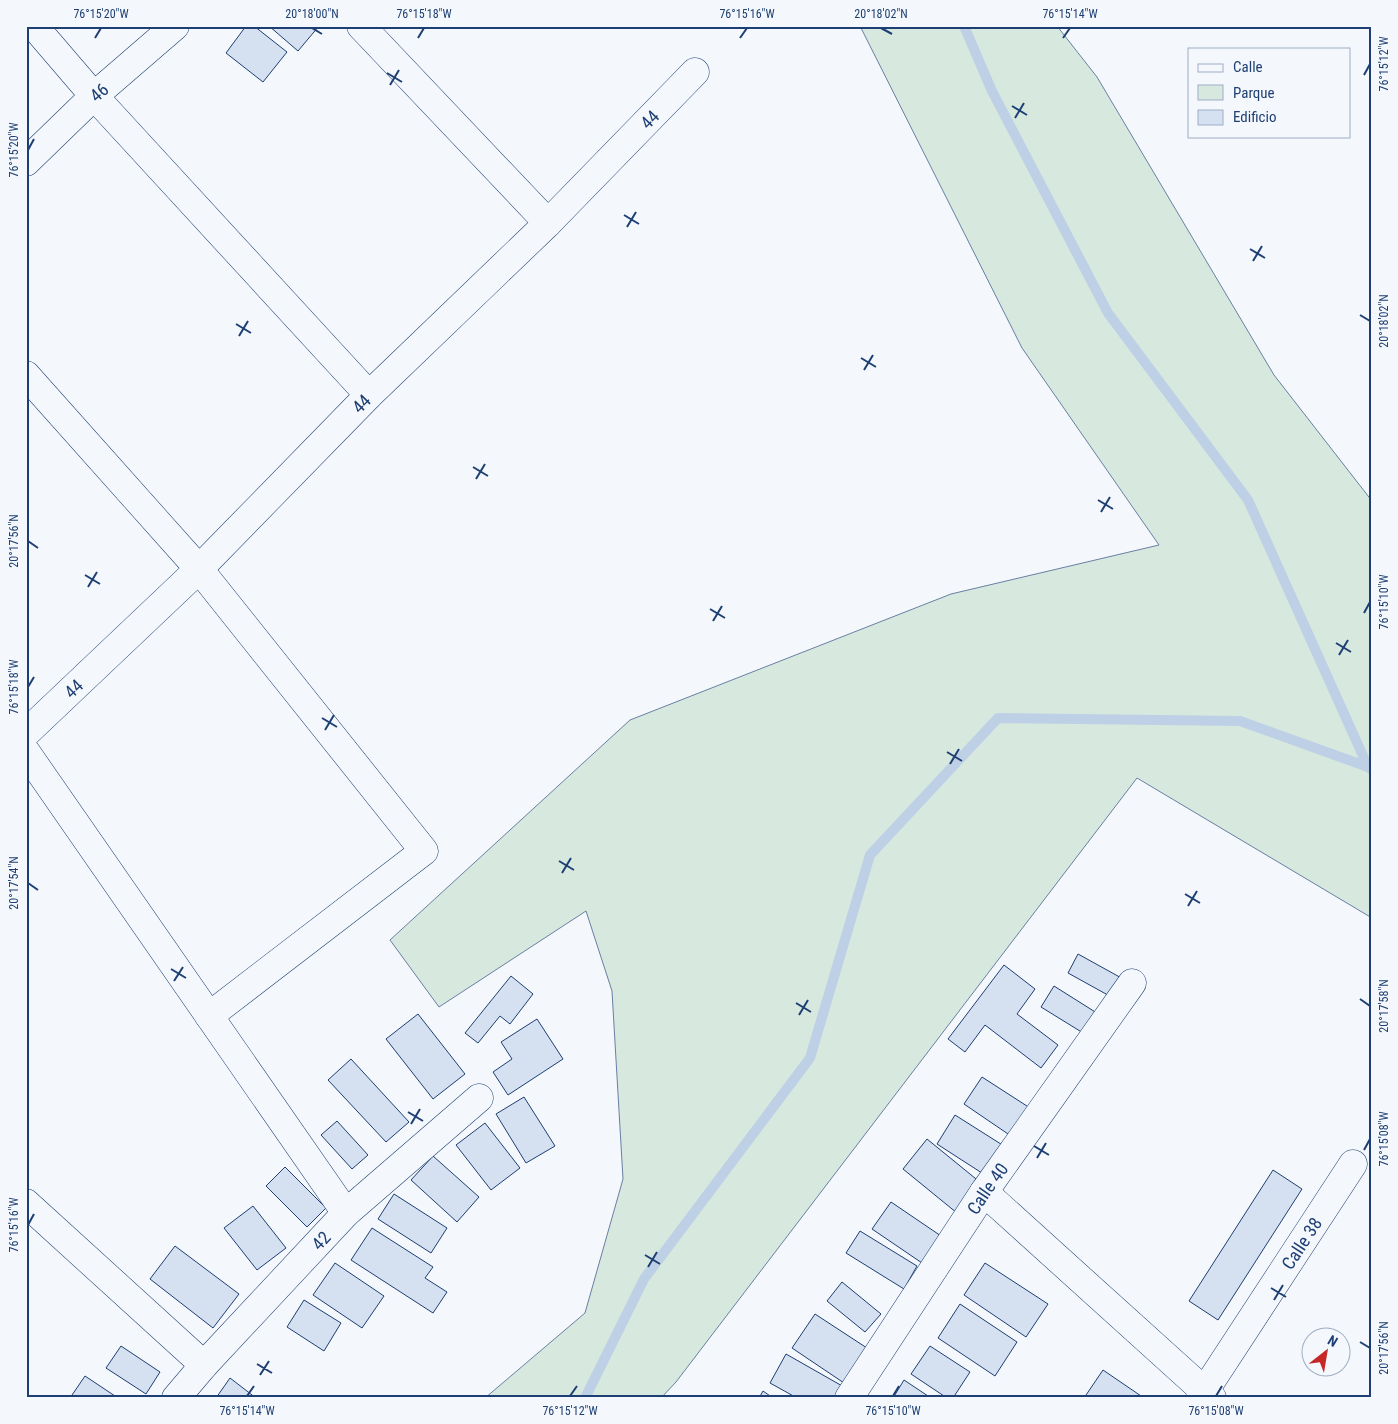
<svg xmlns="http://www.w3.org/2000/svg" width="1398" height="1424" viewBox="0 0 1398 1424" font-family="'Roboto Condensed',sans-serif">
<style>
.green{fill:#d7e8df;stroke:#687fa3}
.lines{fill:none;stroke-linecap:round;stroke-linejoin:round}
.stream{stroke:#bed0e5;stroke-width:10}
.building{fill:#d5e0f0;stroke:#1d3f73}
.street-casing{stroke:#1d3f73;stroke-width:29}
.street{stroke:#f4f7fb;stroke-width:28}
.ticks{fill:none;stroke:#1d3f73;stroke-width:2}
.labels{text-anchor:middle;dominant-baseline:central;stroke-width:4;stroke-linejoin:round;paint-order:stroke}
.street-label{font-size:18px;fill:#1d3f73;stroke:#f4f7fb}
.neatline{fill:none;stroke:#1d3f73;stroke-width:2}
.ticks-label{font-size:12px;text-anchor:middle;fill:#1d3f73}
</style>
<rect width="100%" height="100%" fill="#f4f7fb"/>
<polygon class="green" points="860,26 1057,26 1097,77 1274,375 1372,501 1372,918 1137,778 676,1382 661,1398 485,1398 585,1313 623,1179 612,991 586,911 439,1007 390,940 630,720 951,594 1159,545 1022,348"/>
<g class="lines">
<g class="stream">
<polyline points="964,26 992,91 1108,313 1248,500 1368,767"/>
<polyline points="585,1398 644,1279 810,1058 870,855 998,718 1240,721 1368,767 1372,770"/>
</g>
</g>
<g class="building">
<polygon points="246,26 254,26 287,52 263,82 226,53"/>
<polygon points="269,26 319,26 298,51"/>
<polygon points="1078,954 1125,980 1115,999 1068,973"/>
<polygon points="1004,965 1035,989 1017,1014 1058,1045 1041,1068 985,1025 965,1052 948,1039"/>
<polygon points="511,976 533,994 510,1024 500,1016 478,1043 465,1033"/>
<polygon points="1054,986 1100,1015 1088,1036 1041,1007"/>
<polygon points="418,1014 465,1074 433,1099 386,1039"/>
<polygon points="537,1019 563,1059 508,1095 493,1072 512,1059 501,1042"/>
<polygon points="351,1059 409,1122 386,1142 328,1080"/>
<polygon points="982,1077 1030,1108 1011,1136 964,1104"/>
<polygon points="524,1097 555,1146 526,1163 496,1114"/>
<polygon points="955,1115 1004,1146 985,1175 937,1144"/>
<polygon points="337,1121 368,1155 352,1169 321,1135"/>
<polygon points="485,1123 520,1168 491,1190 456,1145"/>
<polygon points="927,1139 981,1183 957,1213 903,1169"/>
<polygon points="433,1156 479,1197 457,1222 411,1180"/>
<polygon points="285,1167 326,1208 307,1227 266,1186"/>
<polygon points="1273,1170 1302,1189 1218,1320 1189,1301"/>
<polygon points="394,1194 447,1228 431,1253 378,1219"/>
<polygon points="891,1202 944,1238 925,1265 872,1229"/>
<polygon points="253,1206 286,1248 257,1270 224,1228"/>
<polygon points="372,1228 433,1267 425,1278 447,1292 433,1313 351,1260"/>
<polygon points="860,1231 917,1266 904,1289 846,1253"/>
<polygon points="175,1246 239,1294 213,1328 150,1279"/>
<polygon points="335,1263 384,1296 362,1328 313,1295"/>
<polygon points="985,1263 1048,1304 1026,1337 964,1295"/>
<polygon points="842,1282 881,1314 865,1332 827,1301"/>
<polygon points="304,1300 341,1323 324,1351 287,1327"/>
<polygon points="960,1304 1017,1342 995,1376 938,1338"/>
<polygon points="815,1314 870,1350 847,1385 792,1348"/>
<polygon points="121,1346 160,1372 146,1394 106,1368"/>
<polygon points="930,1346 970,1372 953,1398 947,1398 911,1374"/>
<polygon points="786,1354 844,1387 838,1398 797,1398 770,1383"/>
<polygon points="1103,1370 1144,1398 1084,1398"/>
<polygon points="85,1376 118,1398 70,1398"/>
<polygon points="230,1378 256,1398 216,1398"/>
<polygon points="904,1380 931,1398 893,1398"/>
<polygon points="763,1391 773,1398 759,1398"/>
</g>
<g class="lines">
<defs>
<g id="street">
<polyline points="34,26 94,96 369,395"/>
<polyline points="361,26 548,223"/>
<path id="s1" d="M26,162L94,96L175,26"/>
<polyline points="26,375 199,569 424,851 209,1016"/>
<path id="s2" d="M26,733L199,569L369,395L548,223L695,72"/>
<polyline points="26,752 346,1213"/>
<polyline points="984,1192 1212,1398"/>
<polyline points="26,1203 204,1365"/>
<path id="s3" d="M176,1398L204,1365L346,1213L479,1098"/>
<path id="s4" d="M849,1398L984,1192L1132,983"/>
<path id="s5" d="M1200,1398L1353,1164"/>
</g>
</defs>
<use href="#street" class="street-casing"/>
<use href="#street" class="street"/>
</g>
<path class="ticks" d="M312,28L322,34M881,28L892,34M95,38L101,28M418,38L424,28M740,38L747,28M1063,38L1070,28M387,73L402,82M1364,75L1370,64M390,85L399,70M1012,106L1027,115M1015,118L1024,103M28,150L34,139M624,215L639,224M627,227L636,212M1250,249L1265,258M1253,261L1262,246M1360,315L1370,321M236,324L251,333M239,336L248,321M861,358L876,367M864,370L873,355M473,467L488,476M476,479L485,464M1098,500L1113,509M1101,512L1110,497M28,541L38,548M85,575L100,584M88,587L97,572M710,609L725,618M1364,613L1370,602M713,621L722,606M1336,643L1351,652M1339,655L1348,640M28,687L34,677M322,718L337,727M325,730L334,715M947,752L962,761M950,764L959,749M559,861L574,870M562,873L571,858M28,883L38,890M1185,894L1200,903M1188,906L1197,891M171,969L186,978M174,981L183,967M1360,999L1370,1006M796,1003L811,1012M799,1015L808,1000M408,1112L423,1121M411,1124L420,1109M1034,1146L1049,1155M1364,1150L1370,1139M1037,1158L1046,1143M28,1225L34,1214M645,1255L660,1264M648,1267L657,1252M1271,1288L1286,1297M1274,1300L1283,1285M1360,1342L1370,1348M257,1364L272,1373M260,1375L269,1361M247,1396L254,1386M570,1396L577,1386M893,1396L899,1386M1216,1396L1222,1386"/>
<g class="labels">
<g class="street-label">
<text stroke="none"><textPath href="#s1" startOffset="101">46</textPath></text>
<text stroke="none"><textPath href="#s2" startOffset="875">44</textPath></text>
<text stroke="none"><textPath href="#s2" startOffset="470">44</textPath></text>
<text stroke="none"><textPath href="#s2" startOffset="65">44</textPath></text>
<text stroke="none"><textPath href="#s4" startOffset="251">Calle 40</textPath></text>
<text stroke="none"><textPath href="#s3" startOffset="214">42</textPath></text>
<text stroke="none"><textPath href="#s5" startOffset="185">Calle 38</textPath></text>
</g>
</g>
<rect width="1398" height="1424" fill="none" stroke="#f4f7fb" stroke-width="55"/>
<rect x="1188" y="48" width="162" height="90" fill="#f4f7fb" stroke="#9eadc5"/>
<rect x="1198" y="64" width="25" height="8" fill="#f4f7fb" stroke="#9eadc5"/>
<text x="1233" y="72" font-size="15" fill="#1d3f73">Calle</text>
<rect x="1198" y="85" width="25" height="15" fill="#d7e8df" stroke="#9eadc5"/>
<text x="1233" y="98" font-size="15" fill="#1d3f73">Parque</text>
<rect x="1198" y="110" width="25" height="15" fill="#d5e0f0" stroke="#9eadc5"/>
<text x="1233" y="122" font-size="15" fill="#1d3f73">Edificio</text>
<g transform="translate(1326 1352) rotate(31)"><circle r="24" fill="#f4f7fb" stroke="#9eadc5"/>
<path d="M0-4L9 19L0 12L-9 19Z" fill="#c62828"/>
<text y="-8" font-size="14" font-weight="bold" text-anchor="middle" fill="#1d3f73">N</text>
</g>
<rect x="28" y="28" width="1342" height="1368" class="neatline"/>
<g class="ticks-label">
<text x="101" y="18">76°15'20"W</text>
<text x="312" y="18">20°18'00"N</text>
<text x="424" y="18">76°15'18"W</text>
<text x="747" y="18">76°15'16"W</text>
<text x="881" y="18">20°18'02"N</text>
<text x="1070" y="18">76°15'14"W</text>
<text transform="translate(1384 64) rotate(-90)" y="4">76°15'12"W</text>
<text transform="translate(14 150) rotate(-90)" y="4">76°15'20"W</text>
<text transform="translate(1384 321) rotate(-90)" y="4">20°18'02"N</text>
<text transform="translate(14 541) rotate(-90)" y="4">20°17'56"N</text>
<text transform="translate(1384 602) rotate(-90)" y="4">76°15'10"W</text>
<text transform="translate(14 687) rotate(-90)" y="4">76°15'18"W</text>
<text transform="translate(14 883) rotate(-90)" y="4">20°17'54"N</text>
<text transform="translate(1384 1006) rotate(-90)" y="4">20°17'58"N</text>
<text transform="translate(1384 1139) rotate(-90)" y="4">76°15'08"W</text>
<text transform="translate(14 1225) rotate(-90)" y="4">76°15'16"W</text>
<text transform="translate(1384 1348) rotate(-90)" y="4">20°17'56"N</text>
<text x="247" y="1415">76°15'14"W</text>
<text x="570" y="1415">76°15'12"W</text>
<text x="893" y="1415">76°15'10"W</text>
<text x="1216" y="1415">76°15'08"W</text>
</g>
</svg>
